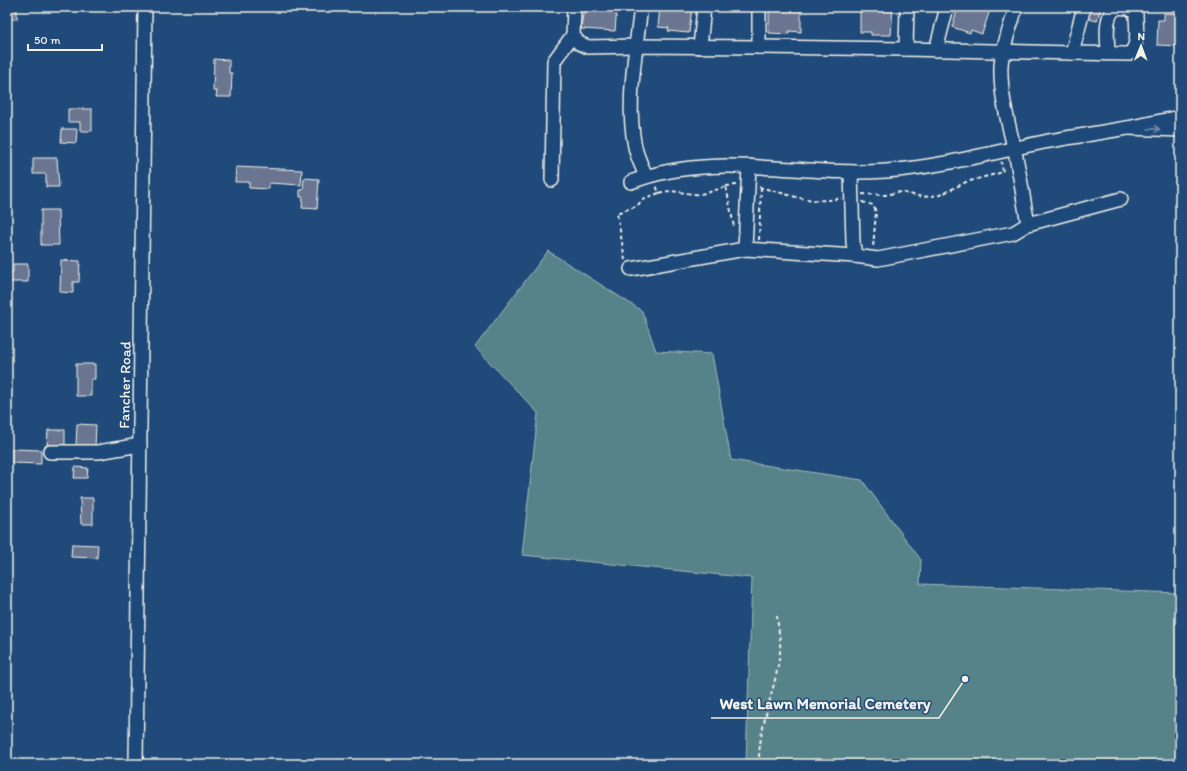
<svg xmlns="http://www.w3.org/2000/svg" width="1187" height="771" viewBox="0 0 1187 771" font-family="Itim,sans-serif">
<style>
.green{fill:#578289;stroke:#a6bab8}
.building{fill:#6b7691;stroke:#f4f1e8}
.lines{fill:none;stroke-linecap:round;stroke-linejoin:round}
.minor-casing{stroke:#f4f1e8;stroke-width:16}
.path{stroke:#f4f1e8;stroke-width:2;stroke-dasharray:4 3;stroke-linecap:butt}
.minor{stroke:#1f4a7a;stroke-width:13}
.oneway{stroke:#748da6}
.labels{text-anchor:middle;dominant-baseline:central;stroke-width:3;stroke-linejoin:round;paint-order:stroke}
.street-label{font-size:15px;fill:#f4f1e8;stroke:#1f4a7a}
.leader{fill:none;stroke:#f4f1e8;stroke-width:1.5}
.callout-dot{fill:#f4f1e8;stroke:#1f4a7a;stroke-width:1.5}
.callout-label{font-size:16px;text-anchor:middle;font-weight:bold;fill:#f4f1e8;stroke:#1f4a7a;stroke-width:3;stroke-linejoin:round;paint-order:stroke}
</style>
<rect width="100%" height="100%" fill="#1f4a7a"/>
<filter id="ink" filterUnits="userSpaceOnUse"><feTurbulence type="fractalNoise" baseFrequency=".025" numOctaves="2"/><feDisplacementMap in="SourceGraphic" scale="8" xChannelSelector="R" yChannelSelector="G"/><feConvolveMatrix kernelMatrix="1 2 1 2 8 2 1 2 1" color-interpolation-filters="sRGB"/></filter>
<g filter="url(#ink)">
<polygon class="green" points="548,251 642,311 656,351 712,354 731,460 862,480 921,560 920,584 1180,593 1180,764 746,764 752,578 522,555 538,413 475,347"/>
<g class="building">
<rect x="7" y="7" width="10" height="12"/>
<polygon points="584,7 617,7 615,31 581,29"/>
<polygon points="660,7 692,7 689,33 668,31 669,28 658,27"/>
<polygon points="769,7 801,7 801,32 789,31 789,34 769,33"/>
<polygon points="860,7 893,7 891,35 871,35 871,32 860,32"/>
<polygon points="958,7 991,7 982,34 971,30 970,33 952,27"/>
<polygon points="1088,7 1101,7 1097,21 1085,18"/>
<polygon points="1164,13 1180,14 1180,46 1157,45 1158,20 1164,20"/>
<polygon points="214,59 229,60 229,73 232,73 231,97 216,97 217,91 213,91"/>
<polygon points="68,109 92,109 92,131 80,131 80,122 68,122"/>
<polygon points="62,129 77,129 76,143 61,142"/>
<polygon points="33,158 57,158 59,187 46,187 46,174 33,174"/>
<polygon points="236,167 302,170 301,185 269,183 269,189 249,188 249,182 235,182"/>
<polygon points="304,178 319,179 317,209 302,208 303,197 300,197 300,190 303,190"/>
<polygon points="41,210 58,210 59,245 41,245"/>
<polygon points="61,260 80,261 79,282 73,282 73,293 60,292"/>
<polygon points="13,264 28,264 28,282 8,282 8,272 13,272"/>
<polygon points="76,364 95,364 95,379 91,379 91,396 76,396"/>
<polygon points="77,424 96,425 95,447 76,446"/>
<polygon points="48,430 65,430 65,446 47,445"/>
<polygon points="12,449 41,450 41,464 12,463"/>
<polygon points="75,467 88,468 87,478 74,478"/>
<polygon points="80,498 93,498 93,524 81,524"/>
<polygon points="72,544 98,545 97,558 71,557"/>
</g>
<g class="lines">
<defs>
<g id="minor">
<polyline points="574,7 573,35 579,43 588,47 636,46 641,7"/>
<polyline points="907,7 906,49 1072,53 1084,7"/>
<polyline points="700,47 704,7"/>
<polyline points="759,47 906,49"/>
<polyline points="936,50 947,7"/>
<path d="M1072,53L1129,54C1140,45 1136,27 1136,14L1130,8C1126,8 1120,7 1117,8C1103,14 1108,41 1108,54"/>
<polyline points="1180,117 1127,128 1180,130"/>
<path d="M851,172L853,242L855,256L878,259L1013,233L1028,224C1023,198 1020,173 1014,148C1008,121 1000,94 1001,66C1002,47 1011,26 1016,7"/>
<path d="M646,176C642,167 637,157 635,147C628,114 632,80 636,46L759,47V7"/>
<polyline points="552,180 554,61 573,35"/>
<path d="M631,182C713,150 800,177 886,171C940,167 991,153 1044,142C1071,137 1099,133 1127,128"/>
<polyline points="1028,224 1121,199"/>
<polyline points="745,249 855,256"/>
<polyline points="631,269 745,249 749,166"/>
<polyline points="50,452 98,452 140,445"/>
<polyline points="136,764 145,7"/>
</g>
</defs>
<use href="#minor" class="minor-casing"/>
<g class="path">
<polyline points="726,186 737,185"/>
<path d="M759,187C790,194 808,205 842,198"/>
<path d="M659,193C672,189 681,193 694,194C705,195 716,190 726,186L734,227"/>
<polyline points="862,194 885,195 900,192 923,197 940,195 966,182 1003,172 1001,162"/>
<polyline points="862,202 873,205 876,212 873,248"/>
<polyline points="759,240 761,187"/>
<polyline points="625,260 617,213 637,206 643,199 659,193 656,185"/>
<path d="M759,764C758,726 776,690 780,652C781,641 778,627 777,616"/>
</g>
<use href="#minor" class="minor"/>
</g>
<defs><path id="oneway-shaft" d="M-6 0H5M1.5-3L5.5 0L1.5 3" fill="none" stroke-width="1.6" stroke-linecap="round" stroke-linejoin="round"/></defs>
<use class="oneway" href="#oneway-shaft" transform="translate(1154 129) rotate(2)"/>
</g>
<g class="labels">
<g class="street-label">
<text transform="translate(125 385) rotate(-89)">Fancher Road</text>
</g>
</g>
<path class="leader" d="M965 679L939 718H711"/>
<circle class="callout-dot" cx="965" cy="679" r="4"/>
<g class="callout-label">
<text x="825" y="709">West Lawn Memorial Cemetery</text>
</g>
<rect width="1187" height="771" fill="none" stroke="#1f4a7a" stroke-width="24"/>
<rect x="12" y="12" width="1163" height="747" fill="none" stroke="#f4f1e8" stroke-width="1.5" filter="url(#ink)"/>
<g transform="translate(1141 46) rotate(1)" stroke="#1f4a7a" stroke-width="3" paint-order="stroke">
<path d="M0-3L7 15L0 10L-7 15Z" fill="#f4f1e8"/>
<text y="-6" font-size="11" font-weight="bold" text-anchor="middle" fill="#f4f1e8">N</text>
</g>
<path d="M28 44v6h74v-6" fill="none" stroke="#f4f1e8" stroke-width="2"/>
<text x="34" y="44" font-size="12" fill="#f4f1e8" stroke="#1f4a7a" stroke-width="3" paint-order="stroke">50 m</text>
</svg>
